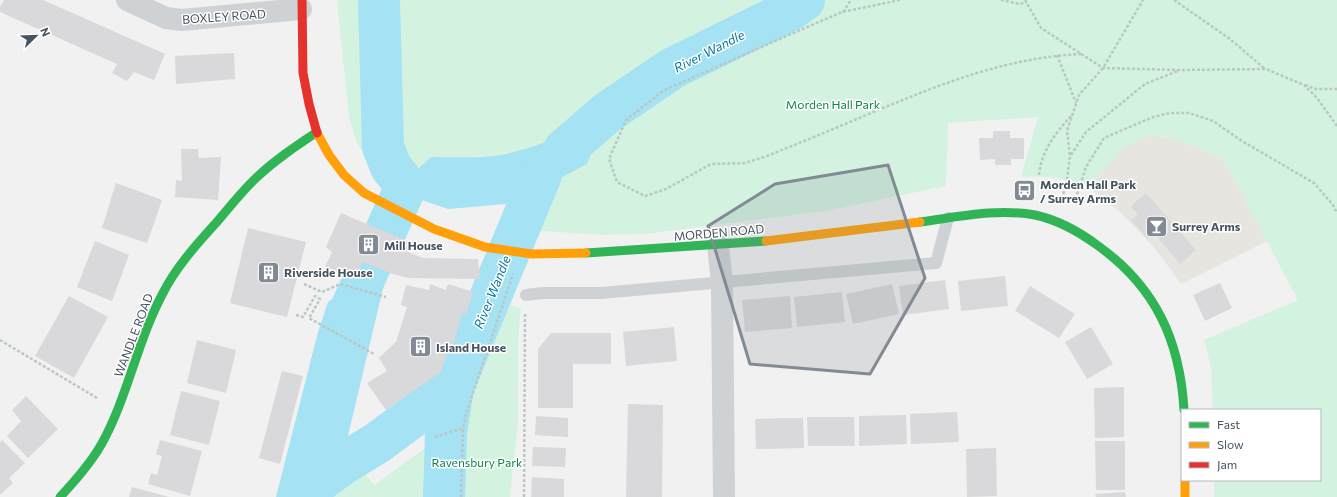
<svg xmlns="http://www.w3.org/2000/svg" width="1337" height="497" viewBox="0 0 1337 497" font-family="Commissioner,sans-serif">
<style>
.commercial{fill:#e7e5df}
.green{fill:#d3f3e0}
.water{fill:#a4e2f4}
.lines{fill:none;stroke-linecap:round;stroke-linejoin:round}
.river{stroke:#a4e2f4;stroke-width:42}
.building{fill:#d9d9db}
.path{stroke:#bac7c4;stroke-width:2.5;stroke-dasharray:3 2;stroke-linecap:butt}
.lane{stroke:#cfd2d5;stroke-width:12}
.street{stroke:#cfd2d5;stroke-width:22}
.fast{stroke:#30b455;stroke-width:9}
.slow{stroke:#ff9f0a;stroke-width:9}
.jam{stroke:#e5322d;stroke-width:9}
.marked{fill:#828a93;fill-opacity:0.2;stroke:#828a93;stroke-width:3;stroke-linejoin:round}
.labels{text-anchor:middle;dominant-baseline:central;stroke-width:3;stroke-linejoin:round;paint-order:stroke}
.street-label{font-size:12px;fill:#465360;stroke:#fff}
.park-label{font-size:12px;fill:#0d854c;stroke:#fff}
.poi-label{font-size:12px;font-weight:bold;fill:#465360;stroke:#fff;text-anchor:start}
.water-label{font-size:13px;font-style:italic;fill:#037aa0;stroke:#fff}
</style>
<rect width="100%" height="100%" fill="#f2f1f1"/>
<polygon class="commercial" points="1151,135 1180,140 1223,159 1267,241 1181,284 1154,247 1119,211 1088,187 1126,146"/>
<g class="green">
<path d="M337,0H1337V497H1214V480H1320V410H1213L1211,368L1204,340L1298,300L1223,159L1180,140L1151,135L1126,146L1088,187C1064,178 1046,175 1021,177L1038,117L948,123L946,186L825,211L646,234L602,235L530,230L538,210L557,180L587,164L608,113C582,122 558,138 532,147C499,158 465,158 431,157L407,179L394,147L375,146L380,178L357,143L349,117Z"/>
<polygon points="499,302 517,307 517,309 521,307 518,342 518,422 510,497 334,497 345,478 360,468 374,485 435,441 454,435 454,425 474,358 487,325"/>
</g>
<g class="water">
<path d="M608,112L587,164L557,180L538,210L530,230L508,229L514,210L505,204L448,209L410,196L406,186L407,179L431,157C459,157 487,159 514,152C546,145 578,126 608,112Z"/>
<polygon points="368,271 385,280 347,440 348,448 345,478 334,497 276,497 318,332 328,302 345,291"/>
</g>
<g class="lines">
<g class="river">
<polyline points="564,150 608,112 673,68 787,12 804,0"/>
<polyline points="344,324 406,186 391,167 383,147 379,0"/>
<polyline points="309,488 346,462 377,443 453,387 541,175"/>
<polyline points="444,497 446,433 453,387"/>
</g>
</g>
<g class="building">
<polygon points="4,0 43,0 165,54 154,80 134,72 127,81 112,73 117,64 0,12 0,7"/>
<polygon points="234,53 235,79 176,84 175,56"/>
<polygon points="993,131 1010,131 1010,138 1024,138 1024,159 1011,159 1011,165 995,165 995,159 980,160 979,138 993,138"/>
<polygon points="181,149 198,149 199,158 221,157 218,200 175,197 176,180 182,181"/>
<polygon points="116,183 162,200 147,243 102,228"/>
<polygon points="1146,193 1196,250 1180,264 1154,233 1147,238 1131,220 1138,215 1131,206"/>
<polygon points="341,213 410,242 406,251 423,258 478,259 480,279 408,278 393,274 362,262 357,278 325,267 332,252 326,247"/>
<polygon points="248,228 306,242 287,317 230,303"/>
<polygon points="95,241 129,255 112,301 77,287"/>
<polygon points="1005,276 1008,306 961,311 958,281"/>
<polygon points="945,280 949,309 903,315 899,286"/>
<polygon points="1220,283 1232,308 1205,321 1193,295"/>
<polygon points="430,284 446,290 448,284 473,292 466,315 462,313 453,348 449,346 441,372 386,410 367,383 387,371 379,358 396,342 407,307 401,305 406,285 429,290"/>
<polygon points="892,284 899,314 853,324 846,294"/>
<polygon points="1030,286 1075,314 1059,338 1015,311"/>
<polygon points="842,292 845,322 797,327 794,297"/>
<polygon points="69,296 108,317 74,378 35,356"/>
<polygon points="790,296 792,328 745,332 742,300"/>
<polygon points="674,327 677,361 626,366 623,332"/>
<polygon points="1091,327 1113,364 1087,379 1065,342"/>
<polygon points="551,333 611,333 611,364 573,364 573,408 538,408 538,349"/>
<polygon points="197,340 236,350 226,393 187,383"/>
<polygon points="282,371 303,376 280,464 259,458"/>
<polygon points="1124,387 1124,437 1095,438 1094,388"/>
<polygon points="181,391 220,401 209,445 170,435"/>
<polygon points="26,396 58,429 28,458 7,436 21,421 12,410"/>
<polygon points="628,404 663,405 662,497 626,497"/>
<polygon points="957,412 959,442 911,444 910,414"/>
<polygon points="906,415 907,444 859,446 859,416"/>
<polygon points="536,416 568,418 568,437 535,435"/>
<polygon points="807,417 854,417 855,446 808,446"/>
<polygon points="780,418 803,418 804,448 756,449 755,419"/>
<polygon points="2,440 25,463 9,478 13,483 0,495 0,443"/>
<polygon points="160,440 202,451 190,496 148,484 151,473 157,475 162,456 156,454"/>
<polygon points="1095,441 1125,441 1125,490 1096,490"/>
<polygon points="533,447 566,448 565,467 532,466"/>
<polygon points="996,448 997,496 967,497 966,449"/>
<polygon points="532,477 564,479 564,497 531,497"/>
<polygon points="132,487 169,497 129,497"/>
<polygon points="1125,492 1126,497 1096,497 1095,494"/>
</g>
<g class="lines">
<g class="path">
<path d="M900,0L842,12L759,48L663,91L626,120L609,159L617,182L645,196L666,189L711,164L745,163L767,156C802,142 836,128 871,113C941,84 1004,58 1081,54"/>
<polyline points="1001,0 1020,4 1026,2"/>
<polyline points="1025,0 1041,28 1103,68 1180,70 1266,69 1304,85 1317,98 1337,126"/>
<polyline points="1174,0 1230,39 1265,69"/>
<polyline points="843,12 851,0"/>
<polyline points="1057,55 1076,103"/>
<polyline points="1305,85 1316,89 1337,89"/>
<polyline points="1071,155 1086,132 1145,84 1178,71"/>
<path d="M1039,175C1041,152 1056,132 1071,116"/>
<polyline points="1062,199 1067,180 1070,156 1067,131 1079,95 1103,68 1143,0"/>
<polyline points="1074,204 1086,167 1104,138 1153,117 1170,113 1189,113 1213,121 1242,141 1314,183 1333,205 1337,213"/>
<polyline points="304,284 322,292 340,284 386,297"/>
<polyline points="296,315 303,317 315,296 320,299 309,318 374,354"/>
<polyline points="0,340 97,398"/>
<polyline points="435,437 463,428"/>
<polyline points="461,497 463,428 466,414 513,274"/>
<polyline points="524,497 525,312"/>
</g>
<polyline class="lane" points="526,295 542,293 601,293 936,263 948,218"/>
<g class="street">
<polyline points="127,0 166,18 182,20 301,9"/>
<polyline points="718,245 722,283 724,497"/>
</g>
<g class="fast">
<path d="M920,222C958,217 996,208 1035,215C1058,220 1078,231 1097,245C1155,286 1180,340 1184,410"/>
<polyline points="586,253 766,241"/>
<path d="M60,497C75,481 90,464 101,445C128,397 137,341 163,293C176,267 197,244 216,223C229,208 242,191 256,178C275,160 296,146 317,132"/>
</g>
<g class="slow">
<polyline points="317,133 329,155 344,175 364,193 434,229 485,247 532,254 586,253"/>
<polyline points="766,241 920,222"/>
<polyline points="1185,480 1185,497"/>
</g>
<polyline class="jam" points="302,0 303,73 309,104 317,133"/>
</g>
<path class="marked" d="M888,165L925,278L870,374L750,364L708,226L775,184Z"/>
<defs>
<symbol id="bus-square" viewBox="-11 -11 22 22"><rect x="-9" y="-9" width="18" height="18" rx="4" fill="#828a93" stroke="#fff"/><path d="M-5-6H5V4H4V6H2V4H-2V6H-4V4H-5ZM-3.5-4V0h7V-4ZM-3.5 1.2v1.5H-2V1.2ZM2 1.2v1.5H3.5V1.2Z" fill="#fff"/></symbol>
<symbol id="bar-square" viewBox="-11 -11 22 22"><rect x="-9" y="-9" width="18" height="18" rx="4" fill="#828a93" stroke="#fff"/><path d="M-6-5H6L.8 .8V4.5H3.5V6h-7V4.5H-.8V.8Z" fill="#fff"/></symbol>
<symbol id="building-square" viewBox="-11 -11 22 22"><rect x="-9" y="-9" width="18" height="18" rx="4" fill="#828a93" stroke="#fff"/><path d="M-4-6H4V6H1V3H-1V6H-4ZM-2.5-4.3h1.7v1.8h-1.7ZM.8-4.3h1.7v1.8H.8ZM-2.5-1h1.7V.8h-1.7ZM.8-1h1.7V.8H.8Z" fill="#fff"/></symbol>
</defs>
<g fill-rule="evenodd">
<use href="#bus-square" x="1012" y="178" width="25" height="25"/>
<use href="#bar-square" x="1144" y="214" width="25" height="25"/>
<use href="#building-square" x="356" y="232" width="25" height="25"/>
<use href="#building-square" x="256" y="260" width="25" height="25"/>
<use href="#building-square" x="408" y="334" width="25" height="25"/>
</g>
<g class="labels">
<g class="street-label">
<text transform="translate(224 16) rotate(-4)">BOXLEY ROAD</text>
<text transform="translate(719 232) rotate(-5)">MORDEN ROAD</text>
<text transform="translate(133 335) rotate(-69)">WANDLE ROAD</text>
</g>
<g class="park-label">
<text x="833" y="104">Morden Hall Park</text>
<text x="477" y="462">Ravensbury Park</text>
</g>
<g class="poi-label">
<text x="1040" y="184">Morden Hall Park<tspan x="1040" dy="14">/ Surrey Arms</tspan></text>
<text x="1172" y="226">Surrey Arms</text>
<text x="384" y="245">Mill House</text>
<text x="284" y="272">Riverside House</text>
<text x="436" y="347">Island House</text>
</g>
<g class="water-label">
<text transform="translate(709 51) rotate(-27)">River Wandle</text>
<text transform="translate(492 292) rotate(-68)">River Wandle</text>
</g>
</g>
<rect x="1181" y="409" width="140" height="72" fill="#ffffff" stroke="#b5babf"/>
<rect x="1189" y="422" width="20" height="6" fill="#30b455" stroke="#b5babf"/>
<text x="1217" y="429" font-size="12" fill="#465360">Fast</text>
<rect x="1189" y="442" width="20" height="6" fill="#ff9f0a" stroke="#b5babf"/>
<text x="1217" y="449" font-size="12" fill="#465360">Slow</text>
<rect x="1189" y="462" width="20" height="6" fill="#e5322d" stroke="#b5babf"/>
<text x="1217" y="469" font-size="12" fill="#465360">Jam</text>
<g transform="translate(36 36) rotate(67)" stroke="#ffffff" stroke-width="3" paint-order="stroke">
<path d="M0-3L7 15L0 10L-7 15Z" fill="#465360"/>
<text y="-6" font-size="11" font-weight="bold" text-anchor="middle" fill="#465360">N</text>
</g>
</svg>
